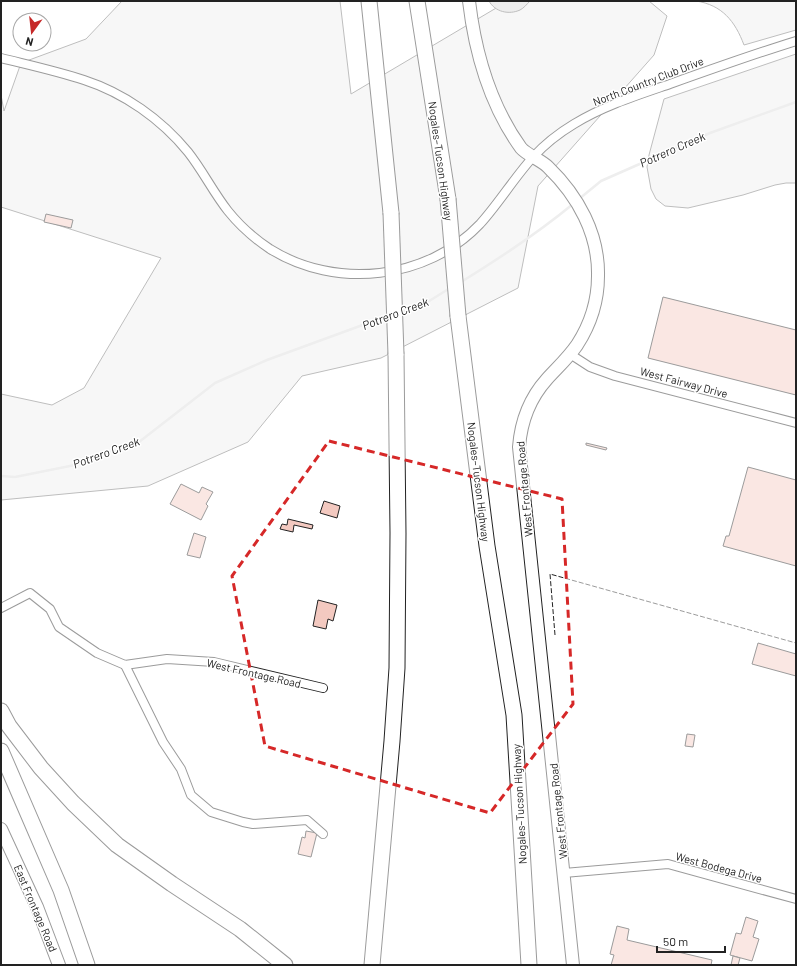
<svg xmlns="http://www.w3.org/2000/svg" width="797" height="966" viewBox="0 0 797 966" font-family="Barlow,sans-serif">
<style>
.green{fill:#eee;stroke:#6f6f6f}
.water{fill:#d9d9d9;stroke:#6f6f6f}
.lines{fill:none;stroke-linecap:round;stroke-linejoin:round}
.stream{stroke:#d9d9d9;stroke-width:2.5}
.building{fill:#f3c9c0;stroke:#222}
.street-casing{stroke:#222;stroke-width:10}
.secondary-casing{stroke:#222;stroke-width:14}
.highway-casing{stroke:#222;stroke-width:17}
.street{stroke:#fff;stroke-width:8}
.secondary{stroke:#fff;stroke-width:12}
.highway{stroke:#fff;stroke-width:15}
.highway-bridge-casing{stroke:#222;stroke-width:17;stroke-linecap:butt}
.highway-bridge{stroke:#fff;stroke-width:15}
.fence{stroke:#222;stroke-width:1;stroke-dasharray:5 2;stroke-linecap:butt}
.marked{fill:none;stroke:#d62828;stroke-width:3;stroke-dasharray:8 5;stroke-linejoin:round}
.labels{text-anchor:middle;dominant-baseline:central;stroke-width:3;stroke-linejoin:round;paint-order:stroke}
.street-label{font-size:11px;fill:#222;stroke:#fff}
.water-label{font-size:12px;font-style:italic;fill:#222;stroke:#fff}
</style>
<rect width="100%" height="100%" fill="#fff"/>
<g class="green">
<polygon points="122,1 340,1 351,94 508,1 649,1 667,16 654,55 538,186 518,288 381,358 302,376 248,442 148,486 1,500 1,394 52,405 84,388 161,258 1,207 1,95 4,111 21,63 86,39"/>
<path d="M696,1H796V30L744,45C735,21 722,5 696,1Z"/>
<polygon points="796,54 796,183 786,183 775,185 743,195 688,208 665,206 656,199 651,189 647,167 649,155 664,99"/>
</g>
<path class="water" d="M489,1H530C527,4 524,8 520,10C509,15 495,12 489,1Z"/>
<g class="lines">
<g class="stream">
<polyline points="579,199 601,181 710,133 796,102"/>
<path d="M461,282C500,258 538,233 573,204"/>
<polyline points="400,312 426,303 450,288"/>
<polyline points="1,476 15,477 75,465 139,442 215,383 267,360 390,315"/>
</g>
</g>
<g class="building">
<polygon points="46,214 73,220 71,228 44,222"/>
<polygon points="663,297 796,330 796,395 648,358"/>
<polygon points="586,443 607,448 606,450 586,445"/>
<polygon points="748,467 796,480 796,566 723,546 726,536 729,536"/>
<polygon points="181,484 199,493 202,487 213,492 206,504 208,506 201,520 170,504"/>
<polygon points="324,501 340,506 337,518 320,513"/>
<polygon points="288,519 313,525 312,529 294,525 293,532 280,529 282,524 287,525"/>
<polygon points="194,533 206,537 200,558 187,555"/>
<polygon points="318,600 337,605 333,621 328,619 326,629 313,626"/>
<polygon points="758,643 796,654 796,676 752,664"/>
<polygon points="687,734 695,735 693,747 685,746"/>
<polygon points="306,831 317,833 311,857 298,854 302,837 305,838"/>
<polygon points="746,917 758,921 753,937 759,939 752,961 730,955 736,933 741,934"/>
<polygon points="617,926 629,929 627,940 712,960 711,965 611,965 614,955 610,954"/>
<polygon points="733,956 740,958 738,965 731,965"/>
</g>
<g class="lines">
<defs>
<g id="street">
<path d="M1,58C29,65 57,71 84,80C124,93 161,119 188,152C203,171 213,192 228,211C240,226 255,239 270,249C336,290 427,280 480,224C499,203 514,178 533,157C545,144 559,133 574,124C603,106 638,95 670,84C712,69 754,54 796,41"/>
<polyline points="570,354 590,367 615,376 796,423"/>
<polyline points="1,608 30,593 50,609 59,627 97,653 125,665 167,659 214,662 323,688"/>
<polyline points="125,665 163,742 181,769 191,795 211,812 243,822 253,824 307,820 323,834"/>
<polyline points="564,873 668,864 796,899"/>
</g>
<g id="secondary">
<path d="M469,1C475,52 490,105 521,148C527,155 541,160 548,167C578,196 599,234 598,276C598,301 590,325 577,345C568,358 557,368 547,379C529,399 521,421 519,447L573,965"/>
<polyline points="1,829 37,907 59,965"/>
</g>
<g id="highway">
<polyline points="369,1 391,213"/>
<polyline points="417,1 448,199"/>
<polyline points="458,316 487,546 514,715 529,965"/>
<polyline points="1,711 9,726 41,768 73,803 117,845 172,884 240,929 285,965"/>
<polyline points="1,751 61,890 87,965"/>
<polyline points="372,965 392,741 397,668 398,533 396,354"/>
</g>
</defs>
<use href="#street" class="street-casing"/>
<use href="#secondary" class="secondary-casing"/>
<use href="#highway" class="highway-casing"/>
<use href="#street" class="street"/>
<use href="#secondary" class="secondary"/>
<use href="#highway" class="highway"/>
<defs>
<g id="highway-bridge">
<polyline points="448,199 458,316"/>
<polyline points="391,213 396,354"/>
</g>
</defs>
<use href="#highway-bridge" class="highway-bridge-casing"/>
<use href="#highway-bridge" class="highway-bridge"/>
<polyline class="fence" points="555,635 550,574 796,643"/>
</g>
<path d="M0 0H797V966H0ZM329,441L562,499L573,704L490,813L265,746L232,576Z" fill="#fff" fill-opacity=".55" fill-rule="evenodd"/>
<path class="marked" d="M329,441L562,499L573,704L490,813L265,746L232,576Z"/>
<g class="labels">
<g class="street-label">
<text transform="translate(648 81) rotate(-21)">North Country Club Drive</text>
<text transform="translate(441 161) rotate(82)">Nogales–Tucson Highway</text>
<text transform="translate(684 382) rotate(15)">West Fairway Drive</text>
<text transform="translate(479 482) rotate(83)">Nogales–Tucson Highway</text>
<text transform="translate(524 489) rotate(-95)">West Frontage Road</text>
<text transform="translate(254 673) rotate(13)">West Frontage Road</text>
<text transform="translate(519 804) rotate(-93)">Nogales–Tucson Highway</text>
<text transform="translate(558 811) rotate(-96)">West Frontage Road</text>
<text transform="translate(719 867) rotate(15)">West Bodega Drive</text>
<text transform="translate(36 908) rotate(67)">East Frontage Road</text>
</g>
<g class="water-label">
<text transform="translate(672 149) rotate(-24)">Potrero Creek</text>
<text transform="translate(395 313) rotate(-21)">Potrero Creek</text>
<text transform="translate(106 452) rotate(-20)">Potrero Creek</text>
</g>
</g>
<rect width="797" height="966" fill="none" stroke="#222222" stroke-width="4"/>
<g transform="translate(32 32) rotate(195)"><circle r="19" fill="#ffffff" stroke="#a7a7a7"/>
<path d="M0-3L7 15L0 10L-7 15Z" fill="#c62828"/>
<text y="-6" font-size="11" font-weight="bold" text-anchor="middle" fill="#222222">N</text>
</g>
<path d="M657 946v6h68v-6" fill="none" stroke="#222222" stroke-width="2"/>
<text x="663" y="946" font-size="12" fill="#222222" stroke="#ffffff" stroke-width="3" paint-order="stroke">50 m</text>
</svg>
